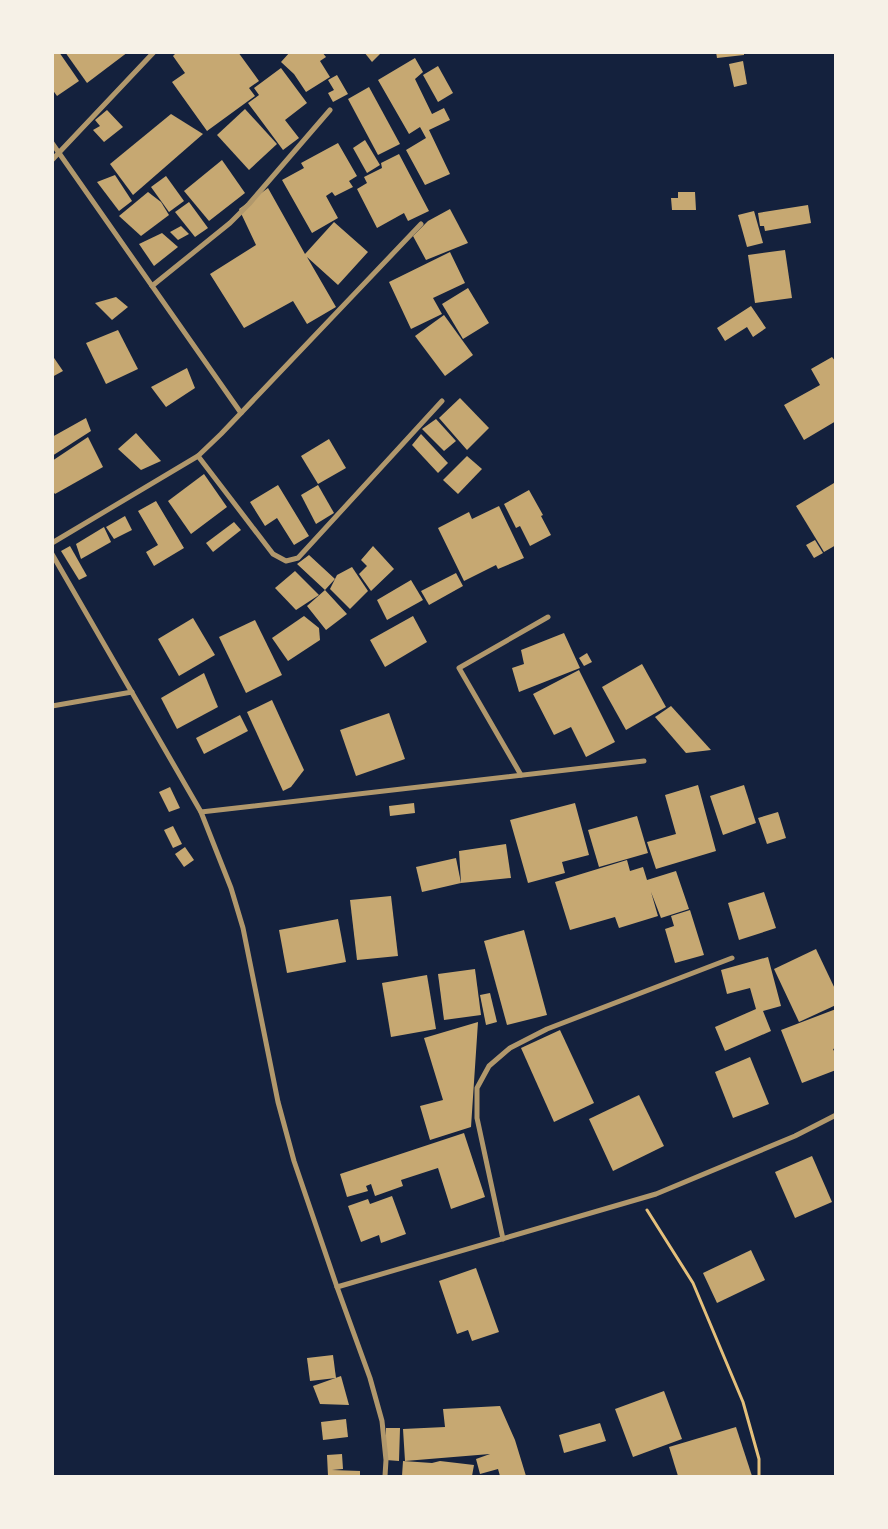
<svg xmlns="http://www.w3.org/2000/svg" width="888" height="1529" viewBox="0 0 888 1529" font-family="Signika,sans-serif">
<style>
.building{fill:#c6a872}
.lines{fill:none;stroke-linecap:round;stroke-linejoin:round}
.path{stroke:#e5c07b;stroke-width:3}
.minor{stroke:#b1986c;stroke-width:5}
</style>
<rect width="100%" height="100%" fill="#14213d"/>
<g class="building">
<polygon points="52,52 59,52 79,81 57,96 52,89"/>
<polygon points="65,52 128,52 87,83"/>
<polygon points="177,52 238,52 259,81 249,88 255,96 207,131 172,82 185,73 173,56"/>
<polygon points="290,52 322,52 326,57 320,61 330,77 306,92 294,74 281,62"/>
<polygon points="364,52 382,52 372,62"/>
<polygon points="716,52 744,52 744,55 717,58"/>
<polygon points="415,58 423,72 415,79 432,114 444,108 450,120 429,130 450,174 425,185 406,150 426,138 420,127 409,134 378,80"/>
<polygon points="743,61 747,84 734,87 729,64"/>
<polygon points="438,66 453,93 438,102 423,75"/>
<polygon points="281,68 307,103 285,120 299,138 283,150 248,103 259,95 254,88"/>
<polygon points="337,75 348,94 333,102 328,93 334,90 328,80"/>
<polygon points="369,87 400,144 378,155 348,99"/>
<polygon points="245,109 277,144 249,170 217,135"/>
<polygon points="107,110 123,127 104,142 93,130 100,126 95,120"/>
<polygon points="171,114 203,134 133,195 110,164"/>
<polygon points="365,140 380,165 367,173 353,148"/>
<polygon points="338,143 357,176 349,181 353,187 335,196 332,192 326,196 338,218 312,233 282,180 304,168 301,163"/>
<polygon points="399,154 429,211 408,221 404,213 377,228 357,189 367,183 364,177 382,168 381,163"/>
<polygon points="222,160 245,193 209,221 184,191"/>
<polygon points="115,175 132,201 119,211 97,182"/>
<polygon points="166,176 184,201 169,212 151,187"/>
<polygon points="268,188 305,254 334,222 368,252 338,285 307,257 336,307 307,324 293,301 244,328 210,274 256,245 239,209"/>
<polygon points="148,192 161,202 169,215 141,236 119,216"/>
<polygon points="678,192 695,192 696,210 672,210 671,198 678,198"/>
<polygon points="189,202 208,228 195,237 175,212"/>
<polygon points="808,205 811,223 765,231 764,226 760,226 758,213"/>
<polygon points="450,209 468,243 426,260 413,236 428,221"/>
<polygon points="754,211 763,243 747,247 738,215"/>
<polygon points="181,226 189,234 178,240 170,232"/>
<polygon points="162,233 178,247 154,266 139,244"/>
<polygon points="785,250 792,298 755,303 748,255"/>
<polygon points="450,252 465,283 433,298 442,314 411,329 389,282"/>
<polygon points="468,288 489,323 463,339 442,304"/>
<polygon points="116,297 128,307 112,320 95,303"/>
<polygon points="751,306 766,328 753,337 747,327 725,341 717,328"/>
<polygon points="444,315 473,355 445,376 415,336"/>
<polygon points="118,330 138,369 106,384 86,343"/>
<polygon points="52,355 63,371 52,377"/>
<polygon points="832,357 836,362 836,421 804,440 784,405 820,385 811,369"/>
<polygon points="187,368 195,388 166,407 151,387"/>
<polygon points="460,398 489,428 467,450 439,418"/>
<polygon points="86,418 91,431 52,456 52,437"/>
<polygon points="436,419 456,441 444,451 422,429"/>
<polygon points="136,433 161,461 141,470 118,449"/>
<polygon points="421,434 448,463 438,473 412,445"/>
<polygon points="88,437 103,467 55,494 52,490 52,461"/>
<polygon points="329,439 346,468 318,484 301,456"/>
<polygon points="467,456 482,469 458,494 443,480"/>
<polygon points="204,474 227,507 191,534 168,501"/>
<polygon points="834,483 836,486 836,545 824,552 796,506"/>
<polygon points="278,485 309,536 294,545 277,518 265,526 250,502"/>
<polygon points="318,485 334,513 316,524 301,495"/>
<polygon points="529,490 543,515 541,516 551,535 530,546 520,526 516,528 504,504"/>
<polygon points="156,501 184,548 154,566 146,552 158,545 138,511"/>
<polygon points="499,506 524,558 498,569 496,565 464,581 438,528 469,512 472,519"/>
<polygon points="125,516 132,530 114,539 106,527"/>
<polygon points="234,522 241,530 213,552 206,543"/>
<polygon points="104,527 111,542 81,559 76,544"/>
<polygon points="815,540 823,553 814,558 806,545"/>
<polygon points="70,546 87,576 79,580 61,551"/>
<polygon points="373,546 394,569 371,591 359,574 367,566 361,560"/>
<polygon points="309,555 335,579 325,590 347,614 326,630 307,606 325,590 297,564"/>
<polygon points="352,567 368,591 350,609 330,589 337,575"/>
<polygon points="295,571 319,595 296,610 275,588"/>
<polygon points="456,573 463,586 429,605 421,591"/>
<polygon points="411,580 423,600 387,620 377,600"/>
<polygon points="304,616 319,628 320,640 288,661 272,638"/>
<polygon points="413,616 427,642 385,667 370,640"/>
<polygon points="193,618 215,655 179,676 158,639"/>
<polygon points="255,620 282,675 246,693 219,637"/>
<polygon points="564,633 580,668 519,692 512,668 524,664 521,650"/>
<polygon points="587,653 592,662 584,666 579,658"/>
<polygon points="642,664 666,707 626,730 602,687"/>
<polygon points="579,670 615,742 586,757 571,727 554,735 533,694"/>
<polygon points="204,673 218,707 177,729 161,698"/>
<polygon points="272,700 304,770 291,787 283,791 247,712"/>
<polygon points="671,706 711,750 686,753 655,717"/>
<polygon points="389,713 405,759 356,776 340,730"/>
<polygon points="240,715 248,731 204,754 196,738"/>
<polygon points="698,785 716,851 656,869 647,842 676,834 665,795"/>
<polygon points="744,785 756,823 723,835 710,796"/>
<polygon points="170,787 180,808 169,812 159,792"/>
<polygon points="414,803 415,813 390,816 389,806"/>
<polygon points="575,803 589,855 562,862 565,873 528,883 510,820"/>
<polygon points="778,812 786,838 767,844 758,818"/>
<polygon points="637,816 648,853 599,867 588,830"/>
<polygon points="173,826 182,844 173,848 164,830"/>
<polygon points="506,844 511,878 461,883 459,851"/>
<polygon points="185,847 194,860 184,867 175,854"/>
<polygon points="456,858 461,883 422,892 416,867"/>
<polygon points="627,860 630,871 643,867 647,880 676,871 689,909 661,918 651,892 658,916 619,928 615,917 570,930 555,882"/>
<polygon points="764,892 776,928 739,940 728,903"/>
<polygon points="391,896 398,956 357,960 350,900"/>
<polygon points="690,910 704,955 675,963 665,929 674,926 671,916"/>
<polygon points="338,919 346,962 287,973 279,930"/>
<polygon points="524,930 547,1015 507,1025 484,941"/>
<polygon points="816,949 836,991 836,1005 799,1022 774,969"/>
<polygon points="768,957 781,1006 763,1011 771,1031 725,1051 715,1027 756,1009 750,988 727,994 721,970"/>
<polygon points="475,969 481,1015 444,1020 438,974"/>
<polygon points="427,975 436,1029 391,1037 382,983"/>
<polygon points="490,993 497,1022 486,1025 480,995"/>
<polygon points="836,1009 836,1048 833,1049 836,1055 836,1070 802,1083 781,1030"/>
<polygon points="478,1022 471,1127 430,1140 420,1106 443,1100 424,1038"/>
<polygon points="560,1030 594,1103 554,1122 521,1048"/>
<polygon points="750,1057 769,1104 733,1118 715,1072"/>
<polygon points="639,1095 664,1146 613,1171 589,1119"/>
<polygon points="464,1133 485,1197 451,1209 438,1168 401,1180 403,1186 375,1196 371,1184 366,1186 368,1191 347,1197 340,1174"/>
<polygon points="812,1156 832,1202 795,1218 775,1172"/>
<polygon points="392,1196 406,1234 381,1243 379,1235 361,1242 348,1206 368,1199 370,1204"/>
<polygon points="751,1250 765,1280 717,1303 703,1273"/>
<polygon points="476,1268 499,1332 472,1341 468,1330 457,1334 439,1281"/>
<polygon points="333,1355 336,1378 310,1381 307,1358"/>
<polygon points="341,1376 349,1405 320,1404 313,1386"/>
<polygon points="664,1391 682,1439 633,1457 615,1409"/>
<polygon points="500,1406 515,1440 526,1476 500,1476 498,1469 480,1474 476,1459 490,1454 405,1461 403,1429 445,1427 443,1409"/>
<polygon points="346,1419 348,1437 323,1440 321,1422"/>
<polygon points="600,1423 606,1441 564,1453 559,1435"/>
<polygon points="736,1427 752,1476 678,1476 669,1447"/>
<polygon points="386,1428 400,1428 399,1461 386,1460"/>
<polygon points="342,1454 343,1469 332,1470 360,1471 360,1476 328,1476 327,1455"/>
<polygon points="403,1461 432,1463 440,1461 474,1465 472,1476 402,1476"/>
</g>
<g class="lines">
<polyline class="path" points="647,1210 693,1283 743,1402 759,1459 759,1476"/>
<g class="minor">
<polyline points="52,143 241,413"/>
<polyline points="52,160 154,52"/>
<polyline points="152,286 230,223 249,204 330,110"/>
<polyline points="198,456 273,554 286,561 298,558 442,401"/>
<polyline points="52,543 198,456 221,434 421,224"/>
<polyline points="52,554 201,812 231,888 243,928 278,1102 294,1161 337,1287 370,1378 382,1421 386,1460 385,1476"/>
<polyline points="52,706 132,692"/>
<polyline points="521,775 459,668 548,617"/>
<polyline points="201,812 644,761"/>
<polyline points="503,1239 477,1118 477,1088 489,1066 510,1048 547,1029 732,958"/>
<polyline points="337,1287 656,1194 795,1136 836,1115"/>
</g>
</g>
<rect width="888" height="1529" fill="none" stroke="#f6f1e7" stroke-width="108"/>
</svg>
